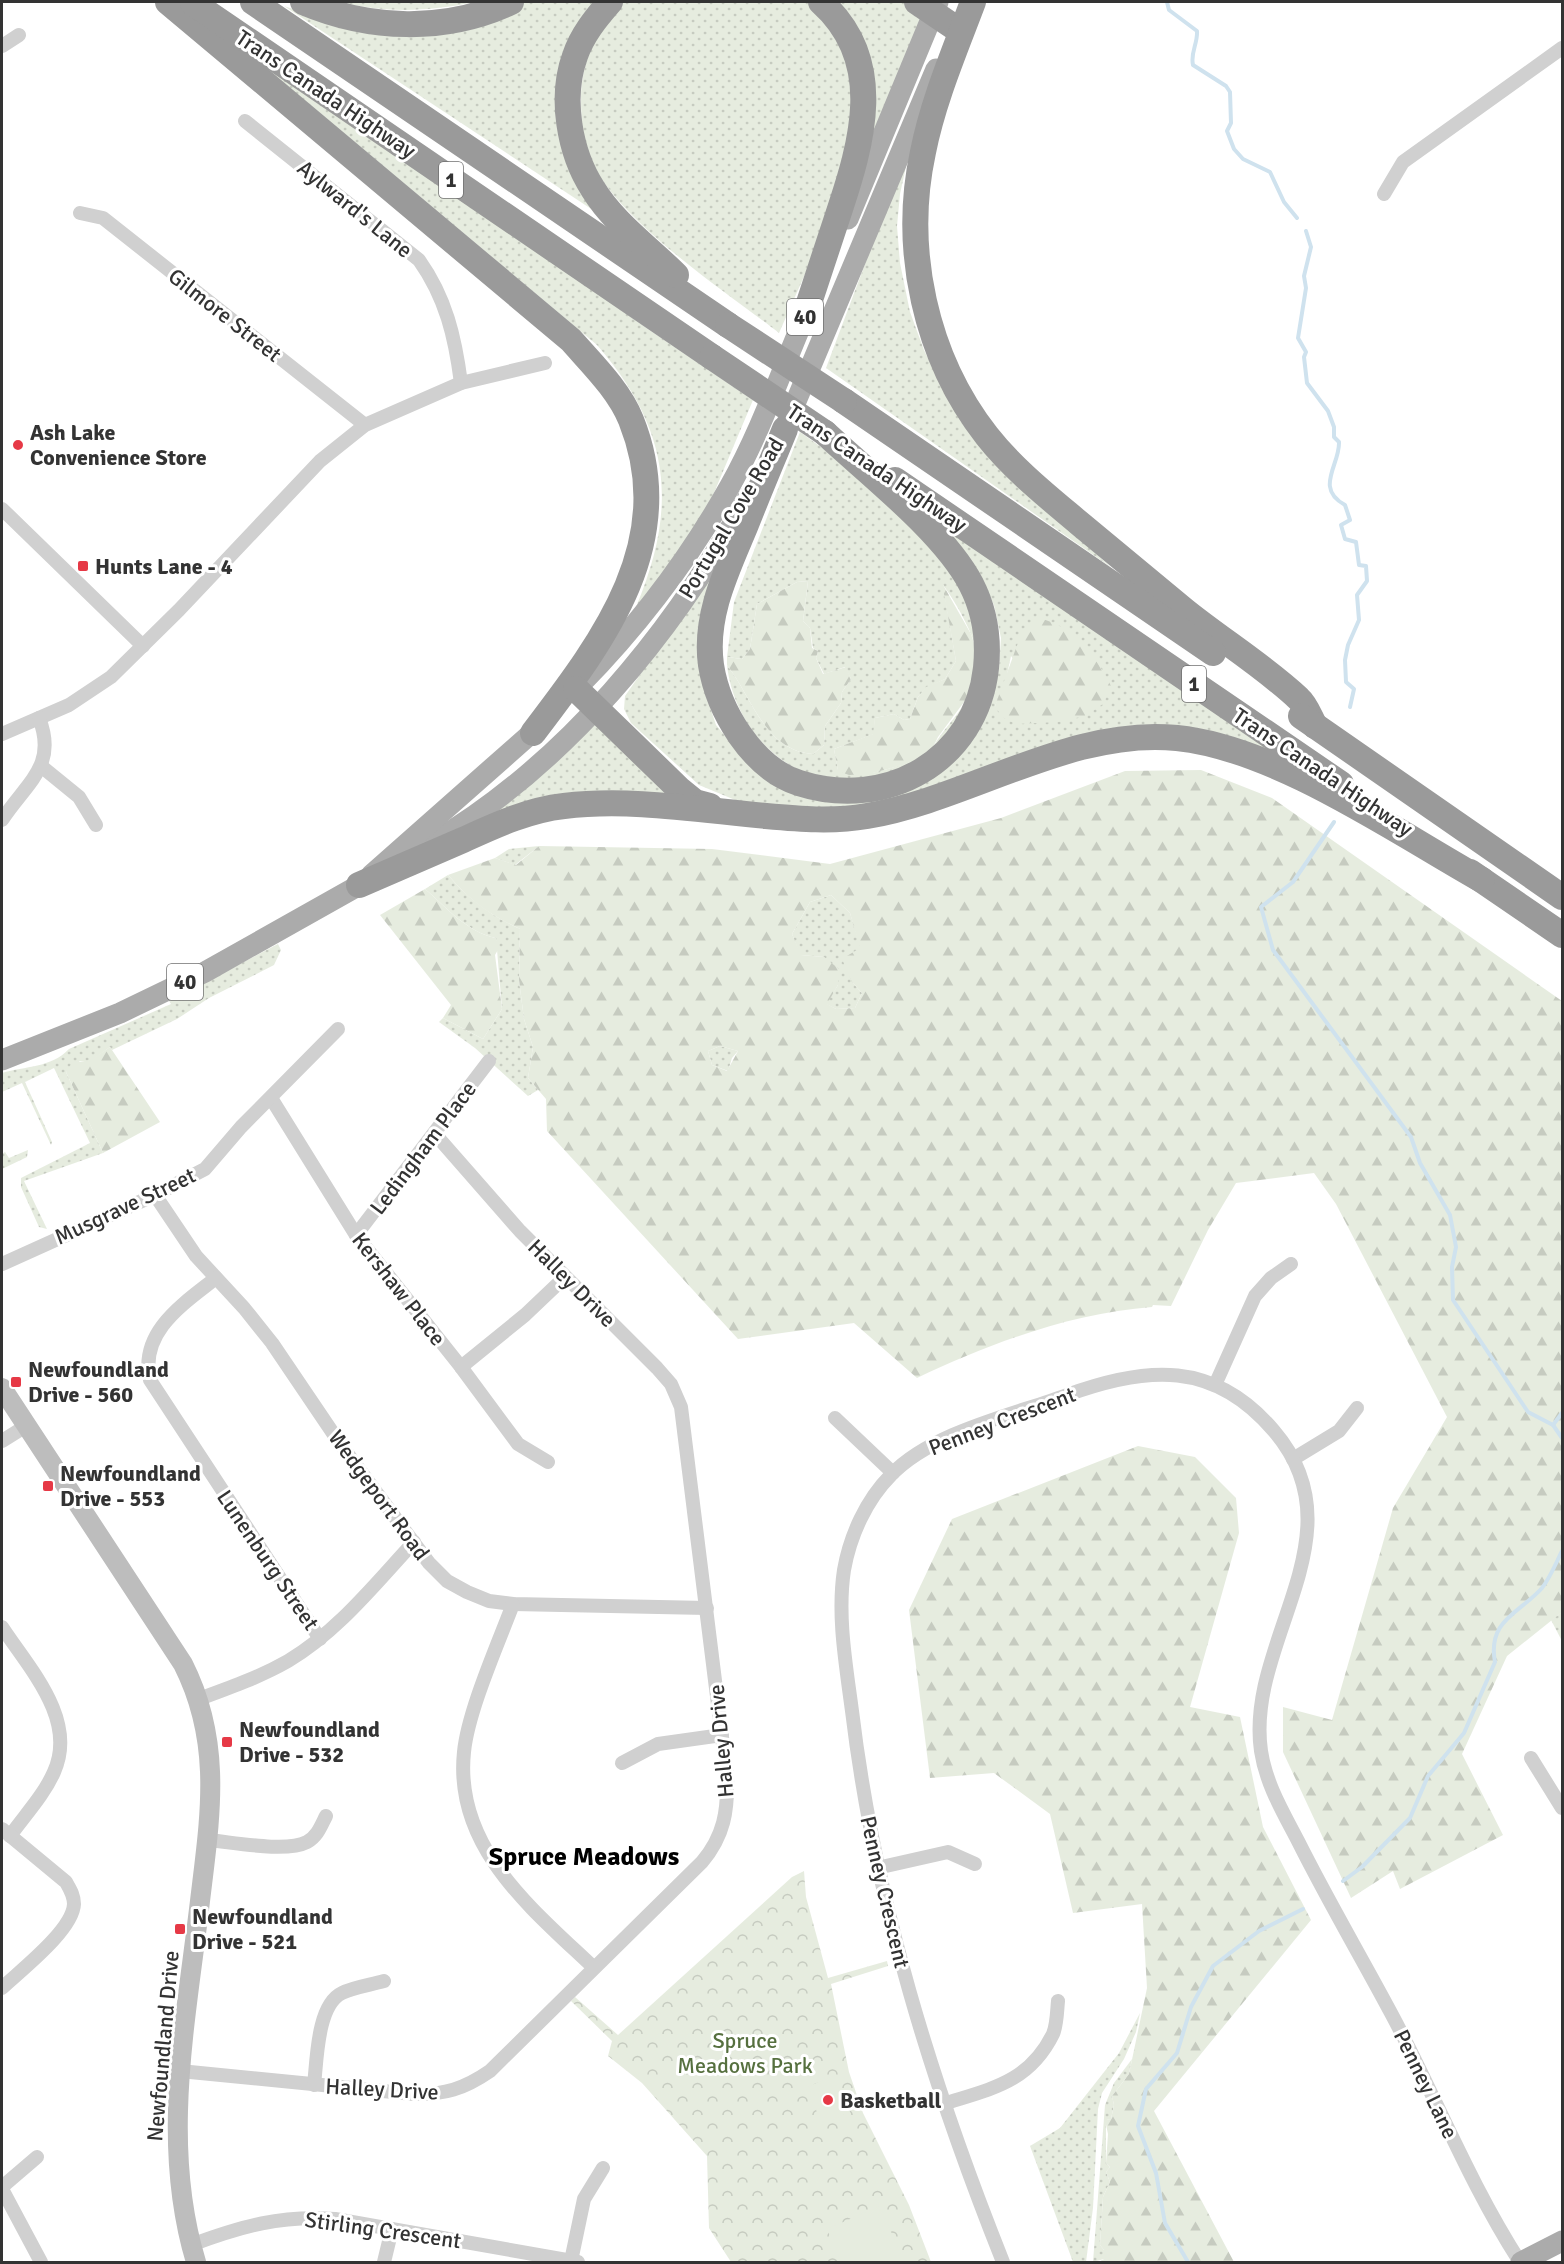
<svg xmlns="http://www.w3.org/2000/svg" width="1564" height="2264" viewBox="0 0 1564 2264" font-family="Signika,sans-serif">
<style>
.grass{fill:url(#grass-dots);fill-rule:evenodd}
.forest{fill:url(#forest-firs);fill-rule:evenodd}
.park{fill:url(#park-crowns)}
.garden{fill:#e6ecdf}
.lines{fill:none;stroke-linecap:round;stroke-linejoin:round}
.stream{stroke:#cfe2ee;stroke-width:4}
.street{stroke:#d0d0d0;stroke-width:14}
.secondary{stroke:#bdbdbd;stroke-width:20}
.primary{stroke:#ababab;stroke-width:21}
.highway{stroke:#9a9a9a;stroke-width:26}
.highway-bridge{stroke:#9a9a9a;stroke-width:26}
.poi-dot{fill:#e63946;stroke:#fff;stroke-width:2}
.labels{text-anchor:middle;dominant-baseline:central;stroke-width:6;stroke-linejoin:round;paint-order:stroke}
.shield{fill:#fff;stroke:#707070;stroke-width:1.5}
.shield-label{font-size:21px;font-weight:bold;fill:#333}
.street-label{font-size:22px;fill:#333;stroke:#fff}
.poi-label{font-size:22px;font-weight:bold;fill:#333;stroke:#fff;text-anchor:start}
.park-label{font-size:22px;fill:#56703f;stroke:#fff}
.quarter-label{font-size:26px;font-weight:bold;fill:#000;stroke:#fff}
</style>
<defs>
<pattern id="grass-dots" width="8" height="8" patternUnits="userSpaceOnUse" patternTransform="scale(1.5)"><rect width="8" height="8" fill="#e6ecdf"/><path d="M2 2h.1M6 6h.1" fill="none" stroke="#c6cbc0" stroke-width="1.8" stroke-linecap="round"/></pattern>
<pattern id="forest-firs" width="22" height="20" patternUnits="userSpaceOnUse" patternTransform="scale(1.5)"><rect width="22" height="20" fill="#e6ecdf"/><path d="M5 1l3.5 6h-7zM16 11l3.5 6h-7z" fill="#c6cbc0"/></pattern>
<pattern id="park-crowns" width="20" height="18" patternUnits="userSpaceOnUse" patternTransform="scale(1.5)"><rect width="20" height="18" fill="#e6ecdf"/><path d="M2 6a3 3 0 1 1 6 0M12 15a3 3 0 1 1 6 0" fill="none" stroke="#c6cbc0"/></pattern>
</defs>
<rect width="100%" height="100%" fill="#fff"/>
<g class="grass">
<path d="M340,2H474C428,12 385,13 340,2Z"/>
<polygon points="527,2 599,2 564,85 614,224 284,6 326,20 498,15"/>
<path d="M623,2H813L852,59L856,131L806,272L779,333C724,290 611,217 588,153C582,136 581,116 581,99C581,62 597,27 623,2Z"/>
<polygon points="836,2 908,2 921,22 875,130 871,133"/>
<path d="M250,49L648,329L753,400L711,500L676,557L636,607C679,505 670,429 597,345L271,72Z"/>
<polygon points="912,139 900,194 897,226 900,263 910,312 924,350 948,399 1044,507 1112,568 826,368"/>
<path d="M800,432C902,505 1068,624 931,751C939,735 950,724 960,710C967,699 976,686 979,673C984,650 956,602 943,585L956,661L945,679L926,688L918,697L910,719L904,720L894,714L875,718L874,734L834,749L838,770C865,781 891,766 918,761C908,768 897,775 885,779C874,784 856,783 844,782C781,778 734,726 727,665C752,697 765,751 813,754L824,745L825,726L841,703L842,692L851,679L845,667L824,674L816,658L818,651L813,648L810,628L803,621L808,581L797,582L757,604L750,649L742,659L727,657L734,602Z"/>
<path d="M927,512L1143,660L1281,758L1171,727L895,803L822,811L740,802L699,785L631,723L624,709L625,696L736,538L704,689L716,725L746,761L837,798L960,753L981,727L993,698L999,668L1001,638L994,605L976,568ZM1011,656L1058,722L1037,721L995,706L1005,684Z"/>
<polygon points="592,722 689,805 629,797 461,833"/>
<polygon points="539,846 515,865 495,858 509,849"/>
<path d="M448,875C470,900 490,915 520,929L519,980L524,1019L533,1047L528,1078L538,1090L528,1096L475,1048L439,1022L443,1018L483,1039L502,1009L496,938C467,932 447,908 425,889Z"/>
<polygon points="831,895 850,913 861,948 852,982 862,993 855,1008 836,1009 826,1004 838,985 824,957 800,955 792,934 810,902"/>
<path d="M278,944L281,950L274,965L209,998L177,1019L112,1050L110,1047L91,1061H80L66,1072L103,1153L24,1181L47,1229L39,1227L21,1187V1178L90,1143L54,1068L25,1082L52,1142L51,1145L22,1083L2,1092V1073C25,1066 51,1068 69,1049L171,1004L169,1001Z"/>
<polygon points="720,1046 738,1051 732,1058 728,1071 712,1065 708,1051"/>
<polygon points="28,1150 27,1157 2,1169 2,1154 5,1152 9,1158"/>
<polygon points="1562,1612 1562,1641 1551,1620"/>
<polygon points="1140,2013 1136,2032 1124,2059 1102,2093 1098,2109 1093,2208 1086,2262 1073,2262 1030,2146 1060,2128 1119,2053"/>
<polygon points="1132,2059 1129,2074 1112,2096 1114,2105 1111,2119 1106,2120 1106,2163 1110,2167 1106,2172 1110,2182 1103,2197 1100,2245 1104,2250 1104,2259 1093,2262 1105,2105 1114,2083"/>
</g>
<g class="forest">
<path d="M808,581L803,621L810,628L812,648L818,651L816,658L823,674L846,667L851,679L842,692L841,703L825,726L824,745L813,754C765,751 752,697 727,665V657L742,659L750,649L757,604L797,582Z"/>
<polygon points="942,583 971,634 977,652 970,694 938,737 931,751 918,761 869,774 849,775 838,771 834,749 873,734 875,718 894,714 904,720 910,719 918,697 926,687 945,679 956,661"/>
<path d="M1039,618C1075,627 1095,655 1111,686L1103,704L1085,716L1058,722L1016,724L1002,717L995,706L1023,629Z"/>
<path d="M1201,770L1272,798L1562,1001V1612L1507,1656L1462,1754L1503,1835L1400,1889L1393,1871L1351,1898L1283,1752V1707L1332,1720L1393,1508L1447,1417L1336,1204L1314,1173L1236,1183L1208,1230L1171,1306L1153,1305L1152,1307C1071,1313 988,1344 917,1378L854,1323L738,1339L547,1131L546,1099L528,1078L533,1047L524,1019L519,980L520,929C488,914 472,902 448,875L495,858L516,865L539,846L712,849L830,864L1001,818L1125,771ZM831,895L850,913L860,948L842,959L852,982L862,993L855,1008L836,1009L827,1004L838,985L839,969L824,957L801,955L792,934L810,902ZM720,1046L738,1051L727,1071L712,1065L708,1051Z"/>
<path d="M425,889C447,908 467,932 496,938L499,948L495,955L502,1009L483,1039L443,1018L451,1005L380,915Z"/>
<polygon points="110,1047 160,1122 103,1153 66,1072 72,1063 91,1060"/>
<polygon points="1138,1446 1195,1457 1236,1498 1239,1533 1190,1707 1240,1717 1263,1827 1311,1920 1154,2111 1234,2262 1099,2262 1104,2259 1104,2250 1100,2245 1103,2197 1110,2182 1106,2172 1110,2167 1106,2163 1108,2134 1105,2120 1111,2119 1114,2105 1112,2096 1129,2074 1147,1988 1142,1904 1073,1913 1050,1814 994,1773 930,1778 909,1610 952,1519"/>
</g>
<polygon class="park" points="804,1871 806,1897 828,1978 887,1961 888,1966 831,1984 849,2072 863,2113 909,2205 931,2262 731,2262 709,2228 707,2156 642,2083 608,2056 612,2041 571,2001 575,1997 618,2035 792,1877"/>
<g class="garden">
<polygon points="835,2075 850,2112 822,2125 807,2087"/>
<polygon points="880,2206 904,2262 841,2262 827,2229"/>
</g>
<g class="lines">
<g class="stream">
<path d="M1167,2L1169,10L1197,31C1198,43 1190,53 1193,65L1226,86L1230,92L1231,123L1227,131L1234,149L1243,159L1270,172L1284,202L1297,218"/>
<path d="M1306,231L1311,247L1304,276L1306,288L1298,338L1306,352L1304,357L1307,383L1328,411L1334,427V437L1339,442C1340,465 1314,488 1345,505L1350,520L1341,525L1345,539L1356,542L1359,565L1366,566L1367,581L1357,595L1359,620L1348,645L1345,660L1346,682L1354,689L1350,707"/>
<polyline points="1334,822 1293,882 1261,907 1273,950 1411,1137 1420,1163 1450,1215 1456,1247 1452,1267 1453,1300 1528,1412 1553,1425 1562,1438"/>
<polyline points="1553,1425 1562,1413"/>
<path d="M1343,1881L1362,1867L1410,1818L1428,1776L1464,1733L1495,1662C1487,1620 1520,1613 1542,1588C1550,1578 1556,1563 1562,1551"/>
<polyline points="1188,2262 1165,2223 1156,2173 1138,2126 1146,2089 1177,2053 1191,2007 1213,1966 1259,1931 1303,1909"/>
</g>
<g class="street">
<polyline points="2,46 19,35"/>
<path d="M245,121L419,260C446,298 455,337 461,383"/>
<polyline points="1384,194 1403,162 1562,48"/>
<polyline points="80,213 103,218 365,425"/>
<polyline points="2,509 143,646"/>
<polyline points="2,734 69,705 111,677 179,610 320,461 365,425 461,383 545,363"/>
<polyline points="41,766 79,797 96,825"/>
<path d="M2,820C26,783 58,766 39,718"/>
<polyline points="271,1098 356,1235 461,1367 518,1444 548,1462"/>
<polyline points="155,1195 196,1256 244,1308 272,1343 341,1445 429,1563 447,1581 467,1592 489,1601 513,1604 707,1608"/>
<polyline points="356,1235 489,1061"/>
<polyline points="2,1264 155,1195 205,1169 241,1127 338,1029"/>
<path d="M216,1278C183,1304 139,1332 150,1380L320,1639"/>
<polyline points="461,1367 525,1315 565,1277"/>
<polyline points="1215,1385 1255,1296 1271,1278 1291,1264"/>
<polyline points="835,1418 893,1473"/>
<polyline points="2,1441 26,1426"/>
<polyline points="1293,1459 1339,1431 1357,1408"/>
<path d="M513,1604C498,1644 468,1711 464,1752C454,1847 531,1908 593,1967"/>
<path d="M2,1627C28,1667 78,1719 54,1772C44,1795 25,1815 10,1836"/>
<path d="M199,1699C229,1688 260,1677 288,1661C338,1631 374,1585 414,1542"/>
<polyline points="1531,1758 1562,1808"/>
<polyline points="622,1763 658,1744 722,1735"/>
<path d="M2,1829L66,1882C70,1889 74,1895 74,1904C73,1930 21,1970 2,1988"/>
<path d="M208,1840C232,1842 286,1853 307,1842C317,1837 321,1826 326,1816"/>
<polyline points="877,1868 948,1852 975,1864"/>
<path d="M180,2071L413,2094C444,2095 464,2089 490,2071L702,1862C724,1836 728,1811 727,1777L681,1407L671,1384L657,1368L520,1231L435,1134"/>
<path d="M314,2085C317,2060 317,2005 342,1993C354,1987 370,1985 384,1981"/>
<path d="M943,2104C990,2089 1029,2083 1053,2034C1057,2025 1057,2011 1058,2001"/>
<polyline points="2,2187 37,2157"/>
<polyline points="2,2189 41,2262"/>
<path d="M191,2245C242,2226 281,2215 335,2219L578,2262"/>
<polyline points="571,2261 584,2199 603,2168"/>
<polyline points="384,2262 392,2229"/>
<path d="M1003,2262C932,2084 875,1902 852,1711C846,1665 837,1616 844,1570C850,1536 866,1500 891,1475C932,1432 1013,1415 1067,1395C1146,1366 1214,1360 1274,1431C1363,1535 1245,1641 1261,1751C1266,1784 1283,1812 1298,1841C1327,1899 1360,1955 1391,2013C1435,2095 1469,2183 1520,2262"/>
</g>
<path class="secondary" d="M2,1388L183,1664C223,1743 210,1817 200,1901C186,2021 160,2144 196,2262"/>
<g class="primary">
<polyline points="848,219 938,2"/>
<polyline points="786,425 936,69"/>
<path d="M579,686C638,626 689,559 730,486C763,427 784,363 811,302"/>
<path d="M430,844C565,765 673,633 748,497"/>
<polyline points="371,875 543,723"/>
<polyline points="2,1060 120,1013 205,972 372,878"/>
<polyline points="1521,2262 1562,2241"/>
</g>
<g class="highway">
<path d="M168,2L571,340C592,364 619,390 631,420C680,542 603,641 533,733"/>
<polyline points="253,2 728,325"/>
<path d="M303,2C369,30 445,33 511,2"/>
<path d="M610,2C596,18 582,35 575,56C560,97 569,152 593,189C613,222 649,248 676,275"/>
<polyline points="917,2 954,27"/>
<path d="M973,2C955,50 933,101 923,152C902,249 925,357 987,436C1013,469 1047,496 1079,523C1114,552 1149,581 1184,610C1221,640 1264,666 1299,699C1306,705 1310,717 1315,726"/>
<polyline points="193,3 712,357"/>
<path d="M805,315C816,282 827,248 838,215C862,143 887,61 821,2"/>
<polyline points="844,401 1213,653"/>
<path d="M785,429C772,461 758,494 745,527C727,570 704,616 711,665C718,710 752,768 799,783C886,811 976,761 986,668C989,639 985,611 971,584C944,532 869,474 825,433"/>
<polyline points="895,480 1341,784"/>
<polyline points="576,689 679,789 695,802 710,806"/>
<polyline points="1301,716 1562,897"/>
<polyline points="1470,872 1562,935"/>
<path d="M359,885C394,870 428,855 463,840C496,825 528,810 564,806C630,798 700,810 766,816C799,819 833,822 867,816C969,799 1071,727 1177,738C1276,748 1395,831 1482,880"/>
</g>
<g class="highway-bridge">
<polyline points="728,325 844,401"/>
<polyline points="712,357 825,433"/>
</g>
</g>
<g class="poi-dot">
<circle cx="18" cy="445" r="6"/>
<rect x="77" y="560" width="12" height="12" rx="3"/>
<rect x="10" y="1376" width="12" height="12" rx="3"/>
<rect x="42" y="1480" width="12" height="12" rx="3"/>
<rect x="221" y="1736" width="12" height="12" rx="3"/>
<rect x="174" y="1923" width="12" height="12" rx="3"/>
<circle cx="828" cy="2100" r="6"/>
</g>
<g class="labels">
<g class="shield">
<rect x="439" y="162" width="24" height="36" rx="4.5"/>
<rect x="787" y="299" width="36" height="36" rx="4.5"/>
<rect x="1182" y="666" width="24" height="36" rx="4.5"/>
<rect x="167" y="964" width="36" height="36" rx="4.5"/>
</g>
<g class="shield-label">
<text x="451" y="180">1</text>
<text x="805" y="317">40</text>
<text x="1194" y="684">1</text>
<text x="185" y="982">40</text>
</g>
<g class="street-label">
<text transform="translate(326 94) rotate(34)">Trans Canada Highway</text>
<text transform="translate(355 209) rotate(39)">Aylward's Lane</text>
<text transform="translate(225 315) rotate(38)">Gilmore Street</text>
<text transform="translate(877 468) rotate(34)">Trans Canada Highway</text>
<text transform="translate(731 518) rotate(-59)">Portugal Cove Road</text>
<text transform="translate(1323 772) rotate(34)">Trans Canada Highway</text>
<text transform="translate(423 1148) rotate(-53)">Ledingham Place</text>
<text transform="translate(125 1206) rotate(-25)">Musgrave Street</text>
<text transform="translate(572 1283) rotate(45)">Halley Drive</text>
<text transform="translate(399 1289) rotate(52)">Kershaw Place</text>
<text transform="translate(1002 1421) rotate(-21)">Penney Crescent</text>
<text transform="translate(379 1495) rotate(54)">Wedgeport Road</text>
<text transform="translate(268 1560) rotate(56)">Lunenburg Street</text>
<text transform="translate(721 1741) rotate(-95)">Halley Drive</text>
<text transform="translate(885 1892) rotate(77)">Penney Crescent</text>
<text transform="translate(163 2046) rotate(-85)">Newfoundland Drive</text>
<text transform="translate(1426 2084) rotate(64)">Penney Lane</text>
<text transform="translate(382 2089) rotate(3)">Halley Drive</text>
<text transform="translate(383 2230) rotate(8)">Stirling Crescent</text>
</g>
<g class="poi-label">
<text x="30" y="432">Ash Lake<tspan x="30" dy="25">Convenience Store</tspan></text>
<text x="95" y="566">Hunts Lane - 4</text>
<text x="28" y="1369">Newfoundland<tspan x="28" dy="25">Drive - 560</tspan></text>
<text x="60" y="1473">Newfoundland<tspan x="60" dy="25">Drive - 553</tspan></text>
<text x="239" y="1729">Newfoundland<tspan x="239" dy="25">Drive - 532</tspan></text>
<text x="192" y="1916">Newfoundland<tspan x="192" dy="25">Drive - 521</tspan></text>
<text x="840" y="2100">Basketball</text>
</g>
<g class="park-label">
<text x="745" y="2040">Spruce<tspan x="745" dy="25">Meadows Park</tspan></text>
</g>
<g class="quarter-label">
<text x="584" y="1857">Spruce Meadows</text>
</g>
</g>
<rect width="1564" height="2264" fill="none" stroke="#333333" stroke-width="6"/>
</svg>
